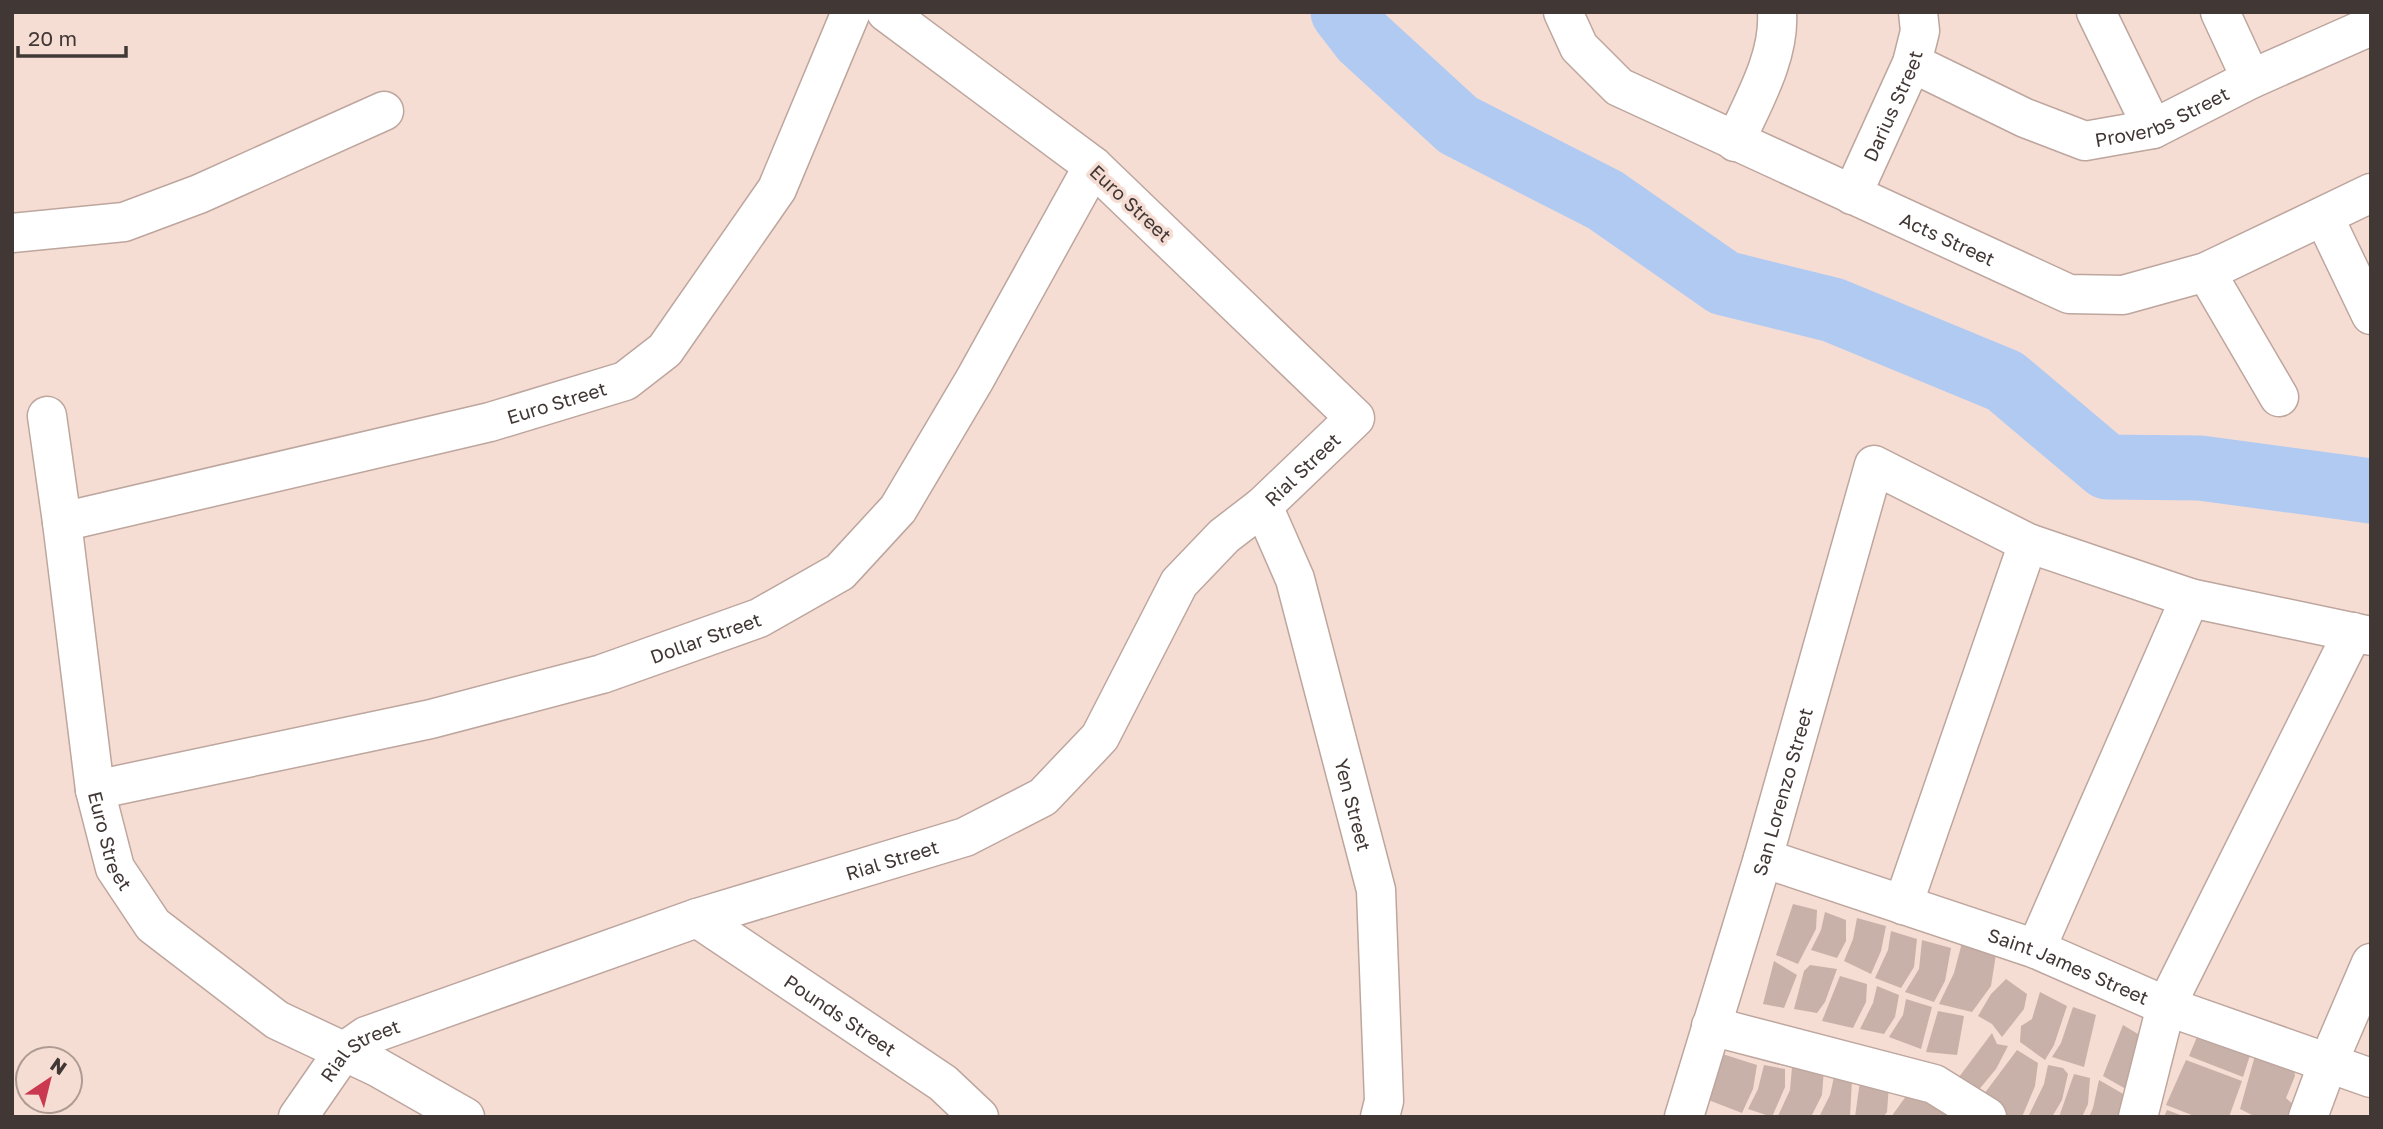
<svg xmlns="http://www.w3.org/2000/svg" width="2383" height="1129" viewBox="0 0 2383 1129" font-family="'Golos Text',sans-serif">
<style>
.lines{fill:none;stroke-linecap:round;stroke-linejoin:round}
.river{stroke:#b1caf2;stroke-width:65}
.building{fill:#c8b1a8}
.minor-casing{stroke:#bda69e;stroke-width:41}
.minor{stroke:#fff;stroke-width:38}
.labels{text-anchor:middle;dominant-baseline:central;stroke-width:7;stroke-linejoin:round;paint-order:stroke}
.street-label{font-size:19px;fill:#413734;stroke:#f6ddd4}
</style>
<rect width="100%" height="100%" fill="#f6ddd4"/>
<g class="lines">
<polyline class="river" points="1343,12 1363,38 1458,125 1605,200 1724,283 1833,310 2005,381 2107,467 2200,468 2371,491"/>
</g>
<g class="building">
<polygon points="1793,904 1817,910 1816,929 1798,964 1776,955"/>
<polygon points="1825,912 1846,920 1846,941 1837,958 1811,950 1821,930"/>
<polygon points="1857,918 1886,926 1881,951 1871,974 1844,961 1853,939"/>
<polygon points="1891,931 1917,939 1914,967 1901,988 1875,978 1888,950"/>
<polygon points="1964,935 1996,954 1991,986 1972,1012 1939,1004 1954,973"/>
<polygon points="1922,940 1951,948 1945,981 1934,1002 1905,992 1919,969"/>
<polygon points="1774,961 1797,975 1784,1008 1763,1004"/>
<polygon points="1810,965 1837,969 1825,1002 1817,1013 1794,1009 1804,971"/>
<polygon points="1840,976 1867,984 1866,1002 1853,1028 1822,1021"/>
<polygon points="2006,979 2027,994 2024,1009 2002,1037 1992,1024 1978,1016 1991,994"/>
<polygon points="1877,986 1899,995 1895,1017 1884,1034 1860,1029 1873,1003"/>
<polygon points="2040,992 2067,1006 2054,1045 2045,1060 2020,1042 2021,1026 2032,1019"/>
<polygon points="1906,999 1932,1007 1921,1049 1889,1037 1903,1015"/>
<polygon points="2073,1007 2096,1015 2084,1067 2052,1057 2061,1043"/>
<polygon points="1938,1011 1964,1016 1957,1055 1926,1052"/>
<polygon points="2123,1025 2148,1040 2131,1092 2103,1076"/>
<polygon points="1992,1033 1997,1044 2008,1046 1996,1069 1977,1092 1969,1090 1959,1077"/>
<polygon points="2197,1037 2254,1043 2243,1077 2189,1056"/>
<polygon points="2258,1045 2294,1068 2295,1076 2286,1098 2298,1109 2295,1117 2256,1117 2240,1109"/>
<polygon points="1710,1050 1757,1065 1753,1089 1742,1113 1698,1096"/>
<polygon points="2017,1050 2038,1063 2035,1086 2022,1117 2003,1117 1984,1094"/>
<polygon points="1793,1056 1824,1069 1822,1095 1811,1117 1778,1116 1790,1090"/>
<polygon points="2186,1060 2242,1081 2229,1117 2197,1117 2166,1105"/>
<polygon points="1764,1065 1785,1069 1785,1087 1772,1117 1748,1109 1758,1089"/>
<polygon points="2048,1065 2063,1068 2068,1074 2062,1100 2052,1117 2028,1117 2044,1084"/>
<polygon points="1835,1072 1852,1079 1850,1117 1819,1117 1830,1095"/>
<polygon points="2074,1074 2090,1078 2088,1104 2082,1117 2059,1117"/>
<polygon points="2099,1080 2125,1095 2124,1117 2089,1117 2093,1108"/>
<polygon points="1860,1081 1889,1085 1887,1112 1883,1117 1855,1117"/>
<polygon points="1912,1088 1954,1106 1948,1117 1891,1117"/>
<polygon points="2167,1110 2186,1117 2164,1117"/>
</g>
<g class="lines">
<defs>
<g id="minor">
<path id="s1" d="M1563,12L1579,47L1619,87L2069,294L2123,295L2206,272L2371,193"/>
<polyline points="2096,12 2153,129"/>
<polyline points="2220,12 2251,79"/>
<path id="s2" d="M1912,63L2025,118L2085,141L2153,129L2251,79L2371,26"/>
<path d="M1735,142C1753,102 1780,57 1777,12"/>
<path id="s3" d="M1852,195L1912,63L1920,31L1918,12"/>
<polyline points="2324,217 2371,315"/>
<polyline points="12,233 124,222 199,194 384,111"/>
<polyline points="2206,272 2279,397"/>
<path id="s4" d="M47,416L62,522L95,790L115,868L153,925L277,1020L377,1067L465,1117"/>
<path id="s5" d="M1263,506L1295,579L1376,890L1384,1101L1380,1117"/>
<path id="s6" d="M62,522L490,422L625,381L665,350L777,189L851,12"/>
<path id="s7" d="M95,790L431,719L602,674L759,618L840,572L898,509L975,379L1093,166"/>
<path id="s8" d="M1763,858L2036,949L2166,1006L2371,1078"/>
<polyline points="1903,905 2028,543"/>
<path id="s9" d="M697,918L943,1083L979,1117"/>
<polyline points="2036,949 2190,598"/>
<polyline points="1711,1026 1934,1084 1987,1117"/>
<path id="s10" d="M298,1117L343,1052L366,1036L697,918L965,837L1043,797L1100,737L1179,583L1224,536L1263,506L1355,418L1093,166L886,12"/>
<path id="s11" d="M1684,1117L1763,858L1874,465L2028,543L2190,598L2371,636"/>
<polyline points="2138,1117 2166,1006 2353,632"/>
<polyline points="2308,1117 2328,1063 2371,963"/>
</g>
</defs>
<use href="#minor" class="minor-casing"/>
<use href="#minor" class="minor"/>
</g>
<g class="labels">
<g class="street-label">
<text stroke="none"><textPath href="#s3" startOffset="98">Darius Street</textPath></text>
<text stroke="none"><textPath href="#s2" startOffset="271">Proverbs Street</textPath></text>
<text transform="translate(1131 203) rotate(43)">Euro Street</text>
<text stroke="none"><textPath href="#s1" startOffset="457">Acts Street</textPath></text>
<text stroke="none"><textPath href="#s6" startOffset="509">Euro Street</textPath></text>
<text stroke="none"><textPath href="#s10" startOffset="1250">Rial Street</textPath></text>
<text stroke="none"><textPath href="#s7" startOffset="630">Dollar Street</textPath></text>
<text stroke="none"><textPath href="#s11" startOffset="340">San Lorenzo Street</textPath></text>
<text stroke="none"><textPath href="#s5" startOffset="313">Yen Street</textPath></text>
<text stroke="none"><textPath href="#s4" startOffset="430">Euro Street</textPath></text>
<text stroke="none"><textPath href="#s10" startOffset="662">Rial Street</textPath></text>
<text stroke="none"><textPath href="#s8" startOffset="324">Saint James Street</textPath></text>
<text stroke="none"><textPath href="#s9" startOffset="173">Pounds Street</textPath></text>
<text stroke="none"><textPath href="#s10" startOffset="94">Rial Street</textPath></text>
</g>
</g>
<rect width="2383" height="1129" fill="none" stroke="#413734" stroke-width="28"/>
<g transform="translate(49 1080) rotate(35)"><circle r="33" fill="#f6ddd4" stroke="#ae9b94" stroke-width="2"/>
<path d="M0-5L12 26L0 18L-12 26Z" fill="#ca394f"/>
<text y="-10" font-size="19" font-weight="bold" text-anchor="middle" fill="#413734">N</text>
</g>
<path d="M18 46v10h108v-10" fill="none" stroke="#413734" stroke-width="3.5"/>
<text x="28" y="46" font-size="21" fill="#413734" stroke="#f6ddd4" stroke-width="5" paint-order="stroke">20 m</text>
</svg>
